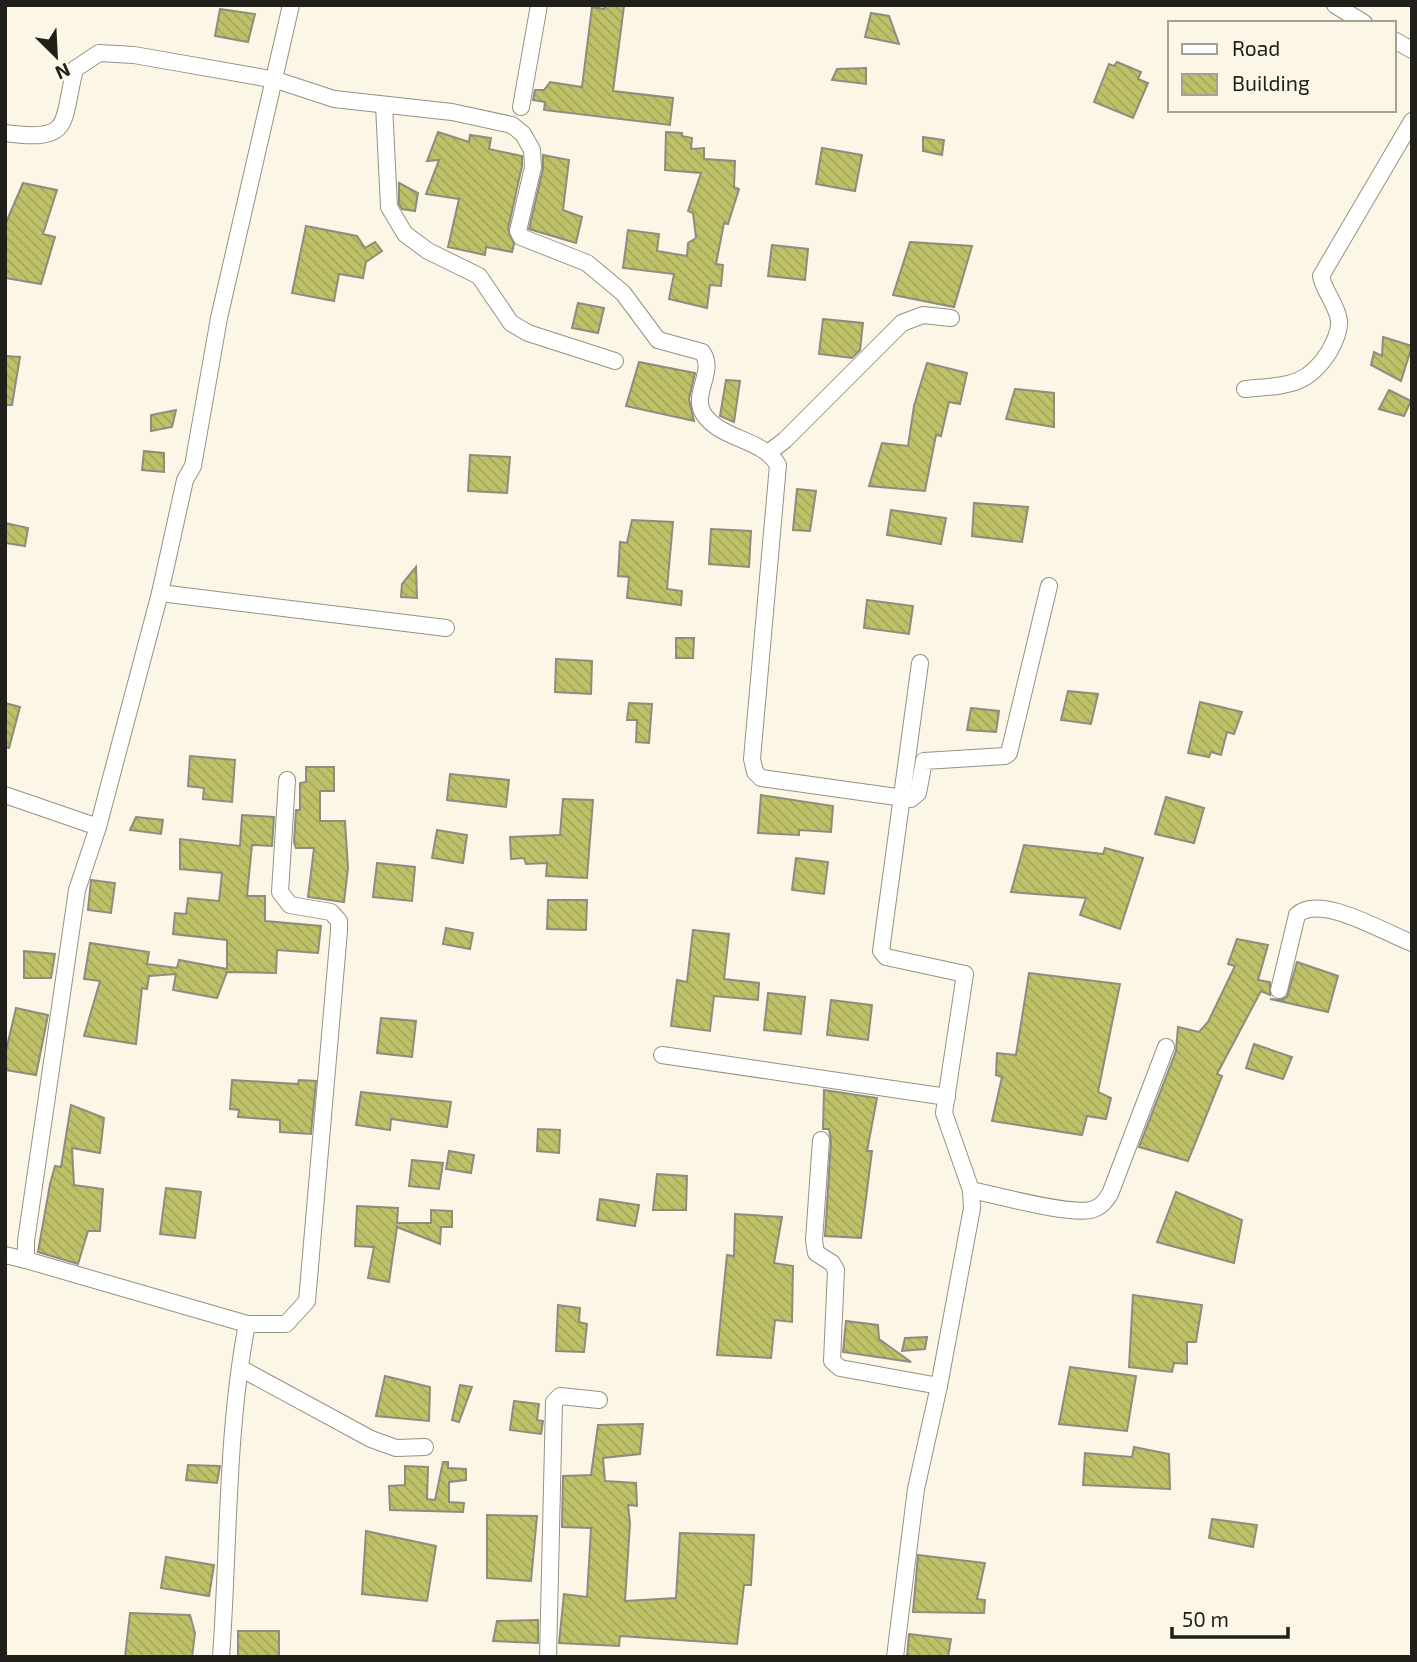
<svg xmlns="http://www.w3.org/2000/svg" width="1417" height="1662" viewBox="0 0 1417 1662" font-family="'Exo 2',sans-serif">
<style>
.building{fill:url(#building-back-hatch);stroke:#8c8d7e;stroke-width:2}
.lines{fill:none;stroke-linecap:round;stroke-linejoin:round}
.minor-casing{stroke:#969183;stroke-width:18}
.minor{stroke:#fff;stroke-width:16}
</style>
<defs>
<pattern id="building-back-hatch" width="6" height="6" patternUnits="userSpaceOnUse" patternTransform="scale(1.75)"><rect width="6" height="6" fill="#bfc168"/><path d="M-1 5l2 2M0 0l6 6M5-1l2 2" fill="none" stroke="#a4a55a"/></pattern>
</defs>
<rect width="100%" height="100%" fill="#fcf6e6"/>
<g class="building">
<polygon points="605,5 624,6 613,91 673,98 670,125 544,110 545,102 533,100 535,90 544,90 550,82 582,87 592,7 604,9"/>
<polygon points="220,9 255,14 248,42 215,36"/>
<polygon points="871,13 889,16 899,44 865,37"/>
<polygon points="1117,62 1141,72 1138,79 1148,83 1133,118 1094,102 1109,64 1114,66"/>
<polygon points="866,68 866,84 832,80 837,69"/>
<polygon points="438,132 469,142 470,135 491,138 489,149 522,156 522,166 508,229 514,244 512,252 486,247 485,255 448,247 459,199 426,194 439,160 427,161"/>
<polygon points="666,132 682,133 682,136 692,138 691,149 704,148 704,159 735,161 734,187 739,189 728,224 724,223 716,264 723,265 721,286 710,285 707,308 669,299 674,274 623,268 628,230 659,234 657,251 687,256 688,243 696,238 693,213 688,211 701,173 665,170"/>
<polygon points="923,137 944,140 942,155 923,151"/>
<polygon points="822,148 862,155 855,191 816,184"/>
<polygon points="543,155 569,160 563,210 582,217 576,243 529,229 543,169"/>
<polygon points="23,183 57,190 43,234 55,237 41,284 5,278 5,225"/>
<polygon points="399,183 418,193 415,211 402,209 399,204"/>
<polygon points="306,226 357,236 365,248 375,242 382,251 366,262 363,278 339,274 334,301 292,293"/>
<polygon points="910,242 972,246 954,307 893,295"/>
<polygon points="772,245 808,249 805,280 768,276"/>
<polygon points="578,303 604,308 598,333 572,328"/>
<polygon points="823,319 863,323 860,350 852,358 819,354"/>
<polygon points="1383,337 1412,346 1401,381 1371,365 1374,352 1382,356"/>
<polygon points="5,356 20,357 12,405 5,405"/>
<polygon points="639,362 695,373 689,399 694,421 626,406"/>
<polygon points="927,363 967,373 960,404 949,402 941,436 936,435 925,491 869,486 882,443 908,446 914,406"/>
<polygon points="726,380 740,381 734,422 720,416"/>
<polygon points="1015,389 1054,393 1054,427 1006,419"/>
<polygon points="1389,390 1411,401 1404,416 1379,409"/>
<polygon points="176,410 172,427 151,431 151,415"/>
<polygon points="144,451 164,453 164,472 142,470"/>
<polygon points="470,455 510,457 507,493 468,491"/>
<polygon points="797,489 816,491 810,531 793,530"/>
<polygon points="974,503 1028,507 1022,542 972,536"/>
<polygon points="891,510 946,518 941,544 887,535"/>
<polygon points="632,520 673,522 667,589 682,591 681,605 627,598 629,577 618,576 620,542 627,543"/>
<polygon points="5,523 28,528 25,546 5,543"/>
<polygon points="711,529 751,531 749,567 709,564"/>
<polygon points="416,567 417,598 401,597 402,584"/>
<polygon points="867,600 913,606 909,634 864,628"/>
<polygon points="676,638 694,638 693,658 676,658"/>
<polygon points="556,659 592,661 591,694 555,692"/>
<polygon points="1068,691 1098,694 1091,724 1061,720"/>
<polygon points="1200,702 1242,712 1234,734 1227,732 1221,755 1211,752 1209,757 1188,753"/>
<polygon points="5,703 20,707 9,748 5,747"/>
<polygon points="629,703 652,704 649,743 636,742 637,720 627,720"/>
<polygon points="971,708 999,711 996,732 967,730"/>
<polygon points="190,756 235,760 232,802 203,799 204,788 188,786"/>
<polygon points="306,767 334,767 334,791 320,791 320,821 345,821 348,868 344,902 308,897 314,848 296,848 294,842 296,810 300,810 300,783 306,782"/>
<polygon points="450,774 509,780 506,807 447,800"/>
<polygon points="761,795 833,806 831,832 799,830 799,835 758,833"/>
<polygon points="1166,797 1204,808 1194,843 1155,834"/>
<polygon points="563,799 593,800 587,878 546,876 547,863 526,864 524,858 511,859 510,837 560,835"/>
<polygon points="242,815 274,817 272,846 252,845 247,896 265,896 265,921 321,926 318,953 277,950 276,973 227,972 217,998 173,990 176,974 149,976 147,989 142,988 136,1044 84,1036 100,981 84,979 90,943 149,952 147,964 177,968 179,960 227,969 227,940 173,934 175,913 186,914 188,898 219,901 222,873 180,869 180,839 240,846"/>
<polygon points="136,817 163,820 161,834 130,830"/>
<polygon points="437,830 467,835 463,863 432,858"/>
<polygon points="1024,845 1103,854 1105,848 1143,858 1120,929 1080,915 1086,898 1011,892"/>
<polygon points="796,858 828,862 824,894 792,890"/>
<polygon points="377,863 415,867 412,901 373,897"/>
<polygon points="91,880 115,883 111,913 88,910"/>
<polygon points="548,900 587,900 586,930 547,929"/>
<polygon points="446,928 473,933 470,949 443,944"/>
<polygon points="693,930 729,934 724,979 759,983 758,1000 714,996 710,1031 671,1026 677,980 687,982"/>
<polygon points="1237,939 1268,945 1258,980 1270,982 1270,995 1261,991 1217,1074 1222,1076 1188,1161 1139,1147 1176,1051 1178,1027 1199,1032 1208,1022 1235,966 1228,964"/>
<polygon points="24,951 55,954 51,978 24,978"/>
<polygon points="1297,962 1338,976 1328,1012 1270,999 1281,1000 1287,997"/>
<polygon points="1029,973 1120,984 1098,1092 1111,1098 1106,1119 1087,1116 1082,1135 992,1121 1002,1077 996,1075 997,1053 1016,1055"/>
<polygon points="768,993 805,997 801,1034 764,1030"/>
<polygon points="831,1000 872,1005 868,1040 827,1035"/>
<polygon points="16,1008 48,1015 36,1075 5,1070 5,1055"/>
<polygon points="381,1018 416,1021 412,1057 377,1053"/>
<polygon points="1254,1044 1292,1057 1283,1079 1246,1068"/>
<polygon points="232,1080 298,1084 299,1080 316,1081 311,1134 280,1132 280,1120 238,1117 239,1110 230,1109"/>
<polygon points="824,1090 877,1098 867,1151 872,1151 861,1238 825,1236 831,1141 829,1129 823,1129"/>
<polygon points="361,1092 451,1102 447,1127 391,1119 390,1130 356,1125"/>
<polygon points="71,1105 104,1118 100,1153 72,1148 74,1185 103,1189 100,1231 88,1231 78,1264 38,1252 50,1184 55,1166 61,1167"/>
<polygon points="538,1129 560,1130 559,1153 537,1151"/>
<polygon points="449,1151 474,1155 471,1173 446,1169"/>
<polygon points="412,1160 443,1163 439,1189 409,1186"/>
<polygon points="657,1174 687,1176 686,1210 653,1210"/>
<polygon points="166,1188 201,1192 195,1238 160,1234"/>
<polygon points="1176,1192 1242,1220 1234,1263 1157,1242"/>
<polygon points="600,1199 639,1205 635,1226 597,1220"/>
<polygon points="357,1206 398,1208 397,1223 431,1223 431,1210 452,1211 452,1227 441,1227 440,1244 397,1227 389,1282 368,1278 374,1247 355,1246"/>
<polygon points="735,1214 782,1217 774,1263 793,1266 792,1322 775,1320 771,1358 717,1355 727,1255 734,1256"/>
<polygon points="1133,1295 1202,1305 1196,1342 1187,1342 1187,1364 1174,1363 1172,1372 1129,1367"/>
<polygon points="558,1305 580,1308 579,1322 587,1324 584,1352 556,1351"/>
<polygon points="846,1321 878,1325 879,1339 911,1362 843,1352"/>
<polygon points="927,1337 925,1349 902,1351 905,1338"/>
<polygon points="1070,1367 1136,1376 1127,1431 1059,1424"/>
<polygon points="385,1376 430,1387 429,1421 376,1416"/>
<polygon points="460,1385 472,1387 459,1422 452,1420"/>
<polygon points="514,1401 539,1404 537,1420 543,1421 541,1434 510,1430"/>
<polygon points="643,1424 640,1454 603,1458 605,1481 636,1483 637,1506 628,1505 630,1523 625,1601 676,1598 680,1533 754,1535 751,1585 744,1585 737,1644 620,1636 619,1646 559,1643 564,1594 587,1597 591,1528 562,1527 563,1476 591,1475 598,1425"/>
<polygon points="1134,1447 1169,1454 1170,1489 1083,1485 1085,1453 1132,1457"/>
<polygon points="443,1462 448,1462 448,1468 466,1469 466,1480 449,1482 449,1502 464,1503 463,1512 390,1510 389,1486 405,1485 405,1466 428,1467 427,1499 435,1500"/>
<polygon points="188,1465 220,1466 217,1483 186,1480"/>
<polygon points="487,1515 537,1516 531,1581 487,1578"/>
<polygon points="1212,1519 1257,1525 1253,1547 1209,1538"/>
<polygon points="366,1531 436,1546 427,1601 362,1594"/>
<polygon points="918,1555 985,1563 977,1599 985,1600 984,1613 913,1612"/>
<polygon points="166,1557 214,1565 209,1596 161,1588"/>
<polygon points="130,1613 190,1615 195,1633 192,1657 125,1657"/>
<polygon points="538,1620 538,1643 493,1641 497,1621"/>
<rect x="238" y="1631" width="41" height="26"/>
<polygon points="909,1634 951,1639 948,1657 907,1657"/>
</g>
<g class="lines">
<defs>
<g id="minor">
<polyline points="1335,5 1364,23"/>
<polyline points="1394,40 1412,50"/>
<polyline points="384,105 389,207 405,234 428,251 479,276 511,323 528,333 615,361"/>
<polyline points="521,107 539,5"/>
<path d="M5,133C73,142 61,125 75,69L99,53L134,55L276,80L334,99L452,112L512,125L523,134L532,150L533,167L518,231L521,237L587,263L623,293L658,340L702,352C717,372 689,395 705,416C723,440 763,439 778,465L752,759L755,772L761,778L911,799L918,793L924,761L1005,756L1009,753L1049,586"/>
<path d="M1245,389C1285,385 1306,388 1329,352C1334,343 1340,331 1339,321C1337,304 1324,292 1321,276L1412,121"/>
<polyline points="768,453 785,440 902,323 923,315 951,318"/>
<polyline points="160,593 446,628"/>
<polyline points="5,795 98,827"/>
<path d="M1279,990L1297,915C1320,893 1385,933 1412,943"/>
<polyline points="662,1055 947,1097"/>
<polyline points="821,1140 814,1240 816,1253 832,1263 836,1270 832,1361 840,1368 939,1386"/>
<path d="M971,1190C996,1195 1074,1217 1094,1209C1102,1206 1105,1201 1110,1194L1166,1047"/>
<polyline points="5,1255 26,1260"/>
<polyline points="247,1324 286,1324 307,1301 339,931 339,921 331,912 290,905 280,892 287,780"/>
<polyline points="240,1368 371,1439 396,1448 425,1447"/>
<path d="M221,1657C229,1547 226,1433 247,1324L26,1260V1241L77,890L98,827L160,593L185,480L193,466L219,318L291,5"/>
<polyline points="548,1657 554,1402 560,1396 599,1400"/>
<polyline points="895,1657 916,1489 939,1386 972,1208 971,1190 944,1113 965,974 886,957 881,951 920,663"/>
</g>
</defs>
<use href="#minor" class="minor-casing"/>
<use href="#minor" class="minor"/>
</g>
<rect width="1417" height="1662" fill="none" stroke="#211f19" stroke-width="14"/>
<rect x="1168" y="21" width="228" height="91" fill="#fcf6e6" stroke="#a4a094" stroke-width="2"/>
<rect x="1182" y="44" width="35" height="10" fill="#ffffff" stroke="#a4a094" stroke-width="2"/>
<text x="1232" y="56" font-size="21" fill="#211f19">Road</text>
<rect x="1182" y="74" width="35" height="21" fill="url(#building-back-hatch)" stroke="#a4a094" stroke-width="2"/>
<text x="1232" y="91" font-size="21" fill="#211f19">Building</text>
<g transform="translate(56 56) rotate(156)" stroke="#fcf6e6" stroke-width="5" paint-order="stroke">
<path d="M0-5L12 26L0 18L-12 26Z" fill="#211f19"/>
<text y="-10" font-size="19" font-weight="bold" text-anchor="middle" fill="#211f19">N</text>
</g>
<path d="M1172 1627v10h116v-10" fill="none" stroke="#211f19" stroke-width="3.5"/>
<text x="1182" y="1627" font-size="21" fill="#211f19" stroke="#fcf6e6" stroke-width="5" paint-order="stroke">50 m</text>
</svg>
